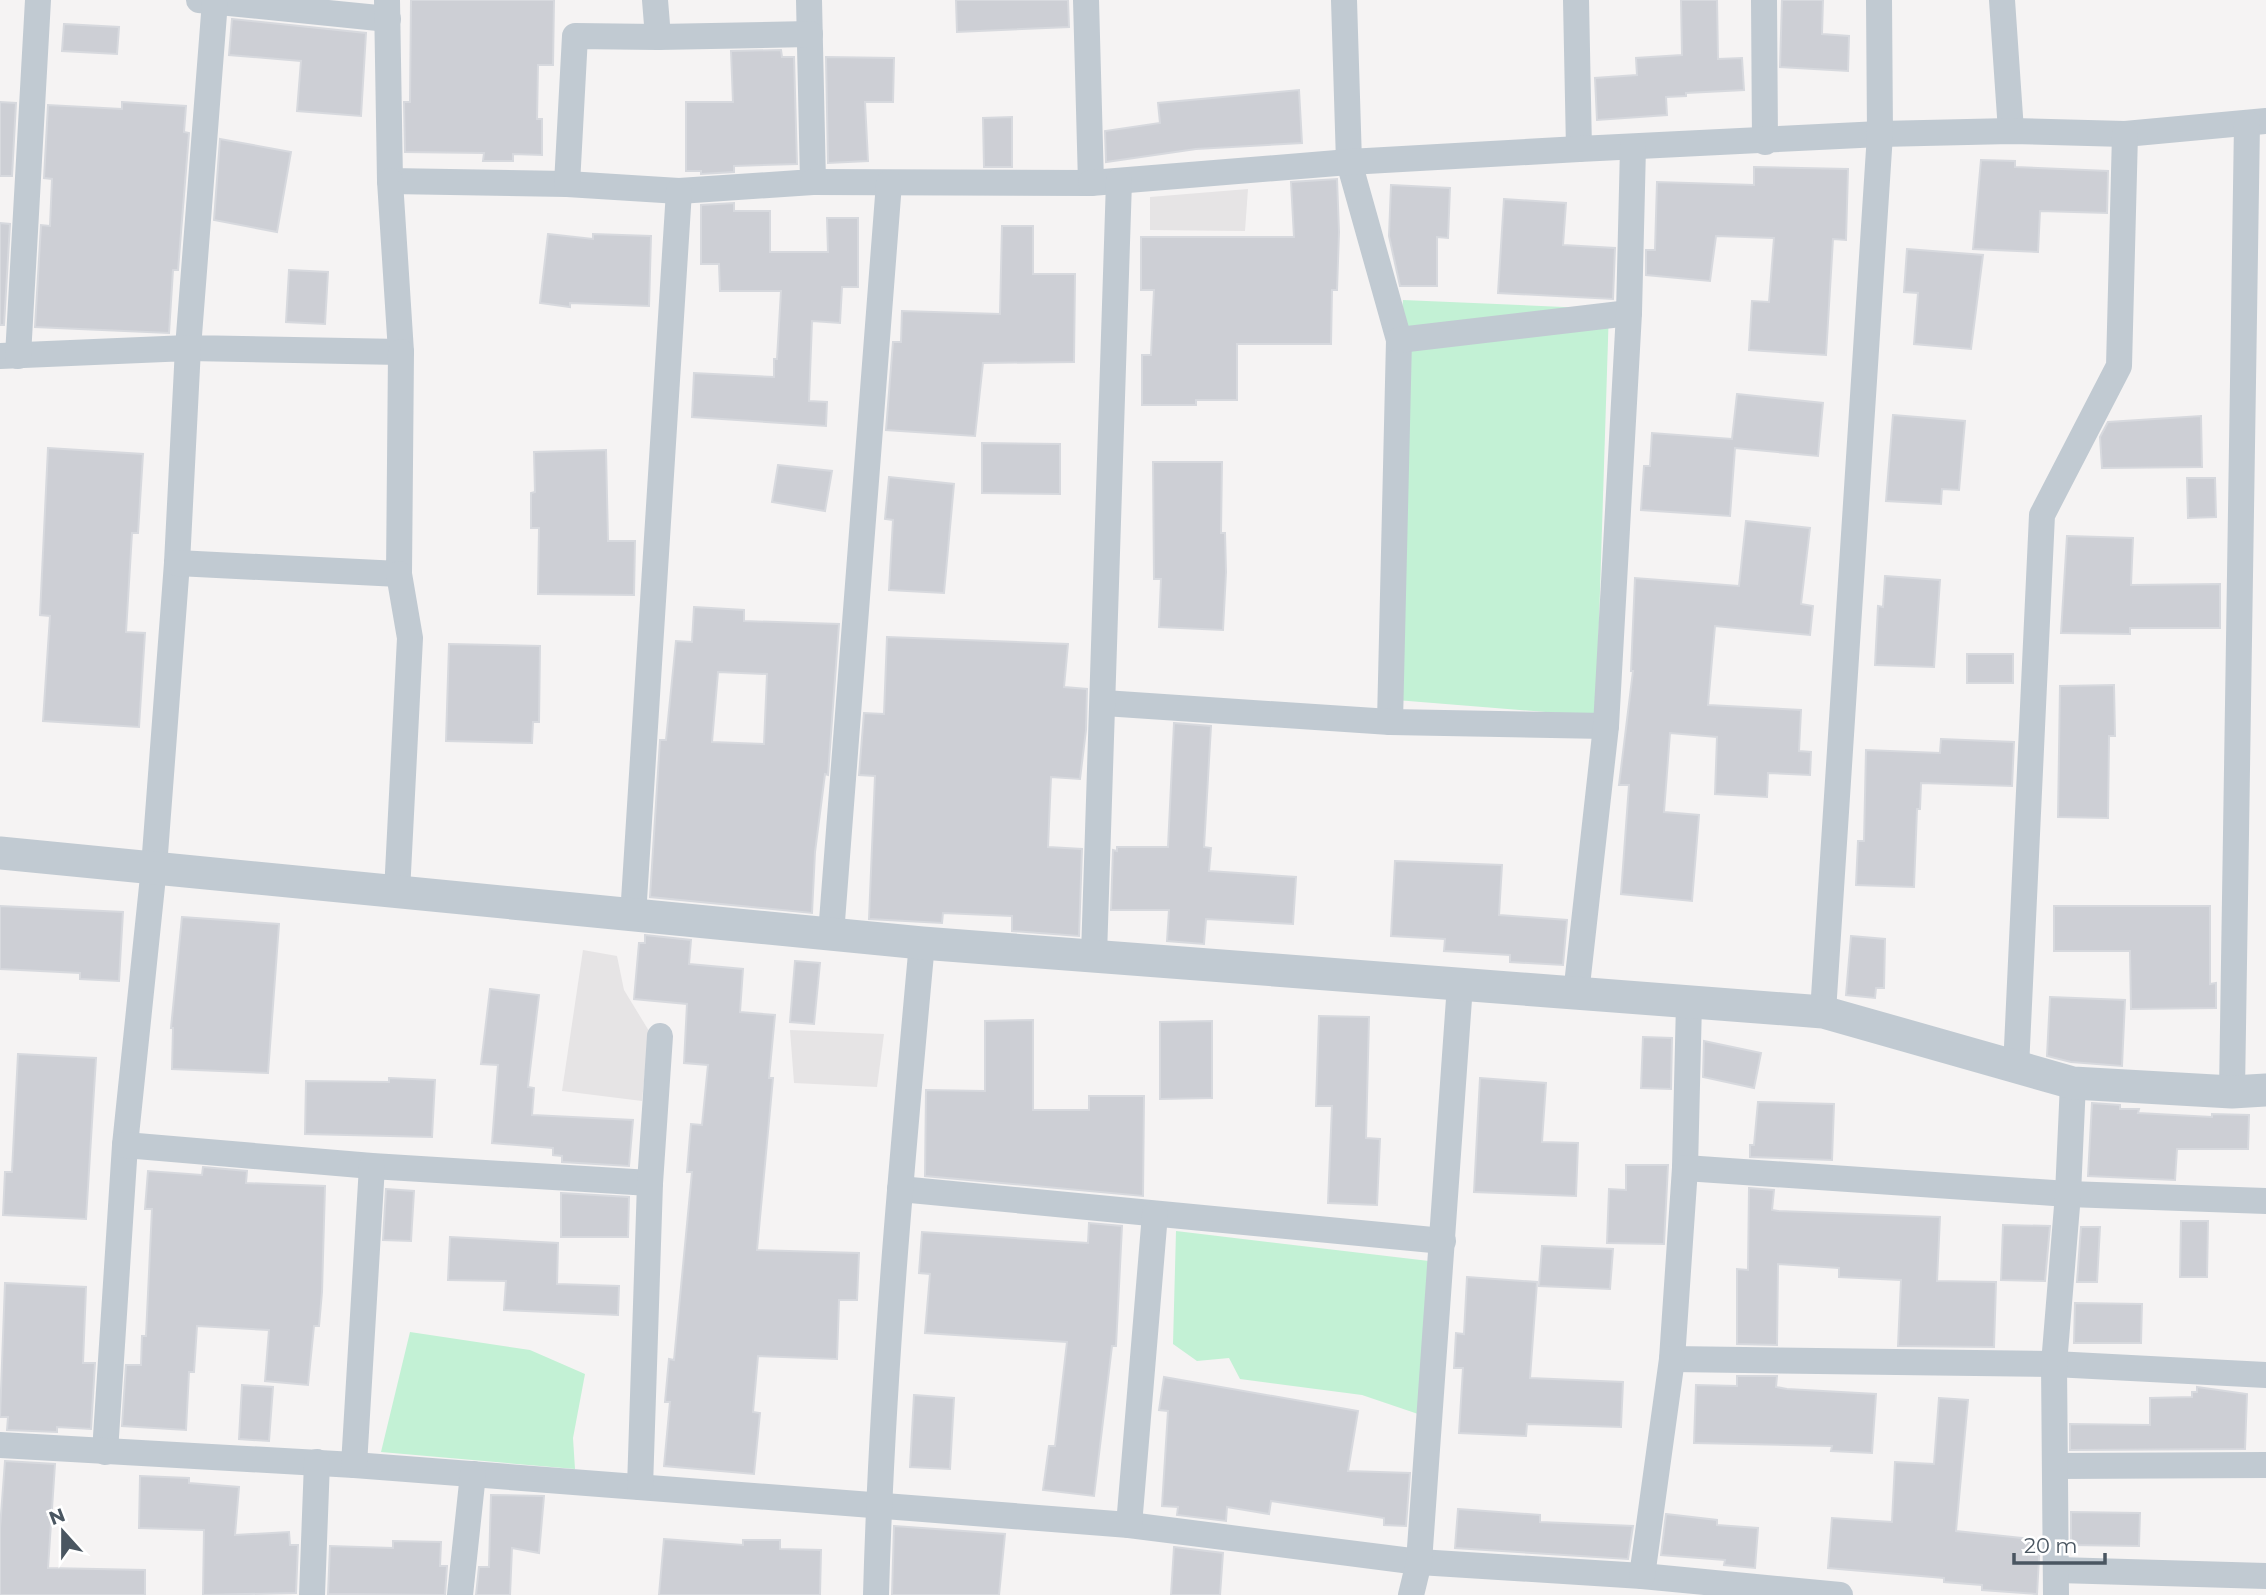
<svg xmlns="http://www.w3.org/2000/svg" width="2266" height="1595" viewBox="0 0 2266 1595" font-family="Montserrat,sans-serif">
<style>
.education{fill:#e6e4e5}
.green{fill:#c3f1d5}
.building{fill:#cdcfd5;stroke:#d7d9de;stroke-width:2;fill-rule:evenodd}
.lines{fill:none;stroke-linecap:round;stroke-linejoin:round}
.minor{stroke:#c1cad2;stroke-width:26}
.tertiary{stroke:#c1cad2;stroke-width:33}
</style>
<rect width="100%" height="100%" fill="#f5f3f3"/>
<g class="education">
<polygon points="1248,189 1245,231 1150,230 1150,197"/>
<polygon points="583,950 617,956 624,990 649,1031 642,1101 562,1091"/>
<polygon points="790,1030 884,1034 877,1087 794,1083"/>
</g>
<g class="green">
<polygon points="1403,300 1609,309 1596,716 1396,700 1399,340"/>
<polygon points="1176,1231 1429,1261 1421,1415 1362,1395 1240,1379 1229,1358 1197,1361 1173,1344"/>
<polygon points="410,1332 530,1350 585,1374 573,1438 575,1469 381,1452"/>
</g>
<g class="building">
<polygon points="411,0 554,0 553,65 538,65 537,119 542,119 542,155 513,154 513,161 483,161 484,153 405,152 404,102 410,102"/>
<polygon points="956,0 1068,0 1069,27 957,32"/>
<polygon points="1681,0 1717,0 1718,59 1742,58 1744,90 1686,93 1686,96 1666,97 1667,115 1597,120 1595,78 1637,75 1636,58 1682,55"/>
<polygon points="1782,0 1823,0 1822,34 1849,36 1848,71 1780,67"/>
<polygon points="232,19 366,33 361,116 297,111 301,61 229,55"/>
<polygon points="64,24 119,27 117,54 62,51"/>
<polygon points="781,50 782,57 794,57 797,164 734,166 734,172 701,174 701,171 686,171 686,102 733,102 731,51"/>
<polygon points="826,57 894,58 893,102 865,102 868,161 828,163"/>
<polygon points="1299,90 1302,143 1196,149 1106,162 1105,131 1160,123 1158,103"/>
<polygon points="0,102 16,103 12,176 0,176"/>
<polygon points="122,102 186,106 184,132 189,133 178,270 173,270 169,333 35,327 41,225 50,226 52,179 44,178 48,105 122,109"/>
<polygon points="1012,117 1012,167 984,167 983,118"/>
<polygon points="220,139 291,152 277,232 214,220"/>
<polygon points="1981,160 2015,161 2015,167 2108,171 2107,213 2040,211 2038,252 1973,249"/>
<polygon points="1754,167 1848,169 1846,240 1833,239 1826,355 1749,350 1752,301 1769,302 1774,238 1716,236 1710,281 1646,275 1646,250 1655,250 1657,182 1754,185"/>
<polygon points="1337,179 1339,232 1337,290 1332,290 1331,344 1237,344 1237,400 1196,400 1196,405 1142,405 1142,355 1151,355 1154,290 1141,290 1141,237 1294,237 1291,182"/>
<polygon points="1391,185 1450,188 1448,238 1437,237 1437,286 1400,286 1389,236"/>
<polygon points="1504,199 1566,203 1563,245 1615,248 1613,299 1498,293"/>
<polygon points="734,203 734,211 770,211 770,252 828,252 827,218 858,218 858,287 842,287 840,323 812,321 809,401 827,402 826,426 692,417 694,373 774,377 774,359 777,359 781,291 720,291 719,264 701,264 701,205"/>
<polygon points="0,223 10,224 4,325 0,325"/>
<polygon points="1002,226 1033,226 1033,274 1075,274 1074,362 983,363 975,436 886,430 893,342 901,342 902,311 1000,314"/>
<polygon points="548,234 593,239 593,234 651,236 649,306 570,303 570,307 540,303"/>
<polygon points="1907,249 1983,255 1971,349 1914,344 1918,293 1904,292"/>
<polygon points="289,270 328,272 325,324 286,322"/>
<polygon points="1737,394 1823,403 1818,456 1735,448 1730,516 1641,510 1644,466 1650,466 1652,433 1732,439"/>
<polygon points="1893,415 1965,421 1959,490 1942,489 1941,504 1886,501"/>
<polygon points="2201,416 2202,467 2102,468 2100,437 2108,422"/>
<polygon points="982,443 1060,444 1060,494 982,493"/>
<polygon points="48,448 143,454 138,533 132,533 126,632 145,633 139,727 43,721 50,616 40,615"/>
<polygon points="606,450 608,541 635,541 634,595 538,594 539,528 531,528 531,493 535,492 534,452"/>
<polygon points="1153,462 1222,462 1221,533 1225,533 1226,572 1223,630 1159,627 1161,579 1154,579"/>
<polygon points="778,465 832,471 825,511 772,502"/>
<polygon points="889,477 954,484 944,593 889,590 893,520 885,519"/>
<polygon points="2187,478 2215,478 2216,517 2188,518"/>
<polygon points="1746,521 1810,528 1801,604 1813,606 1810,635 1715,626 1708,705 1801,710 1799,751 1811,752 1810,775 1768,773 1767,797 1715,794 1717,737 1670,733 1664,812 1699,815 1692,901 1621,894 1629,785 1619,785 1633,671 1631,671 1635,578 1739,586"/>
<polygon points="2067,536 2133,538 2131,585 2220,584 2220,628 2130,628 2130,634 2061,633"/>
<polygon points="1885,576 1940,580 1934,667 1875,665 1878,606 1883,607"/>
<path d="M694,607L744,610V621L839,624L828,775L825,774L815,852L812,913L650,897L660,740H666L676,641L692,642ZM718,672L767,674L764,744L712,742Z"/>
<polygon points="887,637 1068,644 1064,687 1087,689 1086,730 1080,779 1051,777 1048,847 1082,849 1079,936 1012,931 1012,916 943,913 942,923 869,919 875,776 859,775 864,713 884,714"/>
<polygon points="449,644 540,646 539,722 533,722 532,743 446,741"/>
<rect x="1967" y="654" width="46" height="29"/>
<polygon points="2114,685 2115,736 2109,736 2108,818 2058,817 2060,686"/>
<polygon points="1174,723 1211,726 1204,847 1211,848 1209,871 1296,877 1293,924 1206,919 1204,944 1167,941 1169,910 1111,910 1113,850 1117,851 1117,847 1168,847"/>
<polygon points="1941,739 2014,742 2012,786 1921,783 1920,809 1917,809 1914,887 1856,885 1858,841 1864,841 1866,750 1940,753"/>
<polygon points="1395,861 1502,865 1499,915 1567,920 1563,965 1510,962 1510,955 1444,951 1445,939 1391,936"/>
<polygon points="0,906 123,912 119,981 80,979 80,973 0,969"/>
<polygon points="2054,906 2210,906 2210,984 2216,983 2216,1008 2131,1009 2130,951 2054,951"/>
<polygon points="182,917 279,924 268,1073 172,1069 173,1028 171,1028"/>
<polygon points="645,935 691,940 689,964 743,969 740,1012 775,1015 769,1078 773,1078 757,1250 859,1253 857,1300 839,1300 837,1359 758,1356 753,1412 760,1413 754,1474 664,1466 670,1402 665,1402 669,1359 674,1360 692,1172 687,1172 691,1124 702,1125 708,1065 684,1063 687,1004 634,999 639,943 645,943"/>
<polygon points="1851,936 1885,939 1884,988 1876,988 1875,998 1846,995"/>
<polygon points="795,961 820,963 814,1024 790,1022"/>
<polygon points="490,989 539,995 528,1087 534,1088 532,1115 633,1120 629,1166 562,1162 562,1156 553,1155 553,1148 492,1143 498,1065 481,1064"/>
<polygon points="2050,997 2125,1000 2122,1066 2071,1062 2047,1056"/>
<polygon points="1319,1016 1369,1017 1366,1138 1380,1139 1377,1205 1328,1203 1332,1106 1316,1106"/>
<polygon points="1033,1020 1033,1110 1089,1110 1089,1096 1144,1096 1143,1196 925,1176 926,1090 985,1091 985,1021"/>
<polygon points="1212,1021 1212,1098 1160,1099 1160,1022"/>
<polygon points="1643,1037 1672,1038 1671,1089 1641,1088"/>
<polygon points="1704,1041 1761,1053 1754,1088 1703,1077"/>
<polygon points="18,1054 96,1058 86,1219 3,1215 5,1172 12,1172"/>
<polygon points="389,1078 435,1080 432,1137 305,1134 306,1081 389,1082"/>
<polygon points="1480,1078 1546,1083 1542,1142 1578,1143 1576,1196 1474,1192"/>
<polygon points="1758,1102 1834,1104 1832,1160 1750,1157 1750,1145 1754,1145"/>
<polygon points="2092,1103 2120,1105 2120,1109 2139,1109 2138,1113 2212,1117 2212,1114 2249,1115 2248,1149 2177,1149 2175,1180 2088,1176"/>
<polygon points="1626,1165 1668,1165 1664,1244 1607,1243 1609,1189 1626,1190"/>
<polygon points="203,1167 247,1171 246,1183 325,1186 322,1292 319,1326 314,1326 308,1385 265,1381 269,1330 197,1326 194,1372 189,1372 186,1430 122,1426 126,1365 141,1365 142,1336 146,1336 152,1209 145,1209 148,1171 202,1175"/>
<polygon points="1749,1188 1774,1190 1772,1210 1778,1211 1940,1217 1937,1281 1996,1282 1994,1347 1898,1346 1901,1280 1839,1277 1839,1268 1778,1264 1777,1345 1737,1344 1737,1269 1748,1270"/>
<polygon points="386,1189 414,1191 411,1241 383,1240"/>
<polygon points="561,1193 629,1197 628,1237 561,1237"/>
<polygon points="2181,1221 2208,1221 2207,1277 2180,1277"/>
<polygon points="1089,1223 1122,1226 1116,1346 1112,1346 1094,1496 1043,1490 1049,1446 1055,1446 1067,1342 925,1333 930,1274 919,1273 922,1232 1088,1243"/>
<polygon points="2003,1225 2050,1226 2045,1281 2001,1280"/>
<polygon points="2081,1227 2100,1227 2097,1282 2077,1282"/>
<polygon points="450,1237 558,1243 557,1284 619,1286 618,1315 504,1310 506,1281 448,1280"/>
<polygon points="1542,1246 1613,1249 1610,1289 1539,1286"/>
<polygon points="1467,1277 1537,1282 1530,1378 1623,1382 1621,1427 1527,1424 1526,1436 1459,1433 1463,1368 1454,1368 1456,1333 1464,1334"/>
<polygon points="5,1283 86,1287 83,1363 95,1363 91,1429 57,1427 57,1432 7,1430 8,1417 0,1417"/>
<polygon points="2075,1303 2142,1304 2141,1343 2074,1343"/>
<polygon points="1737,1376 1777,1376 1776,1387 1787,1389 1876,1394 1872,1453 1831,1451 1832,1446 1694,1443 1696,1385 1737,1386"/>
<polygon points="1164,1377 1358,1411 1348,1471 1410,1473 1406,1526 1384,1525 1384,1518 1271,1501 1269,1514 1227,1507 1226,1521 1177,1515 1178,1507 1162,1506 1168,1411 1159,1410"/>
<polygon points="242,1385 273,1387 269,1441 239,1439"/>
<polygon points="2197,1387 2247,1394 2245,1449 2070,1450 2070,1424 2150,1425 2150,1398 2192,1397 2192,1392 2197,1392"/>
<polygon points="914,1395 954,1398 950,1469 910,1467"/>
<polygon points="1939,1398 1968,1400 1956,1531 2040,1540 2037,1594 1982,1590 1982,1585 1944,1582 1944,1578 1828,1568 1832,1518 1892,1522 1895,1462 1934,1464"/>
<polygon points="5,1461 55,1464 48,1568 145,1570 145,1595 0,1595 0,1528"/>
<polygon points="140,1476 189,1478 189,1483 239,1487 235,1535 289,1532 290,1545 298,1545 296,1593 203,1595 204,1530 139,1528"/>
<polygon points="491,1495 544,1496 539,1553 512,1548 510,1595 476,1595 479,1567 489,1567"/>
<polygon points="1458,1509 1540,1515 1540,1522 1633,1526 1628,1559 1455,1548"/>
<polygon points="2071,1512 2140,1513 2139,1546 2071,1545"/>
<polygon points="1666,1514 1717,1520 1717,1525 1758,1528 1755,1568 1724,1565 1725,1560 1661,1555"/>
<polygon points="894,1526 1005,1534 999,1595 892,1595"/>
<polygon points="664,1539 743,1545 743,1540 780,1540 780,1549 821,1550 820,1595 659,1595"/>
<polygon points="393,1541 441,1542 440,1566 447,1566 445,1595 328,1594 330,1546 393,1548"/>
<polygon points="1174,1547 1223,1553 1220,1595 1171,1595"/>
</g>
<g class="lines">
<g class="minor">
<polyline points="199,0 388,19"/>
<polyline points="387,0 390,181 567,184 679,191 813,182 809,0"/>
<polyline points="1344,0 1349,162 1399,340 1390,722"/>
<polyline points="1576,0 1579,149"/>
<polyline points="1764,0 1765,142"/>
<polyline points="2002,0 2011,131"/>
<polyline points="215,1 188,348 401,352 390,181"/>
<polyline points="658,37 810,34"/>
<polyline points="813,182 1091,183 1086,0"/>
<polyline points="1091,183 1349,162 1579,149 1880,134 2011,131 2125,134 2266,121"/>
<polyline points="567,184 575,36 658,37 655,0"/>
<polyline points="1399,340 1629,313"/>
<polyline points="0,356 188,348 177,563 154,867 125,1145 105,1452"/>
<polyline points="18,356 38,0"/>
<polyline points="177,563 399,574 401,352"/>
<polyline points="1104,703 1390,722 1606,726"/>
<polyline points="397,892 410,638 399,574"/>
<polyline points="633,916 679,191"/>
<polyline points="831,934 889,183"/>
<polyline points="1094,955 1119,181"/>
<polyline points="1576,994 1606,726 1629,313 1633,147"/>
<polyline points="1689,1003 1685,1168 1672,1359 2054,1364 2266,1375"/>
<polyline points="1823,1012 1880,134 1879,0"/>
<polyline points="2016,1068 2042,515 2119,366 2125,134"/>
<polyline points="2232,1092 2247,123"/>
<polyline points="125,1145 372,1166 650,1183"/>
<polyline points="1685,1168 2068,1194 2266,1201"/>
<polyline points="900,1189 1443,1241"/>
<polyline points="0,1445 354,1465 1129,1525 1419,1562 1642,1576 1840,1595"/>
<polyline points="354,1465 372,1166"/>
<polyline points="2056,1466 2266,1465"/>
<polyline points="640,1487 650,1183 660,1036"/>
<polyline points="1129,1525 1155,1214"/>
<polyline points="2058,1570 2266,1576"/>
<polyline points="1642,1576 1672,1359"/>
<polyline points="312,1595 317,1462"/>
<polyline points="460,1595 473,1474"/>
<path d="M876,1595C882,1377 902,1160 922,943"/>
<polyline points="1411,1595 1419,1562 1460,985"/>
<polyline points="2056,1595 2054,1364 2068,1194 2073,1083"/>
</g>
<polyline class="tertiary" points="0,853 922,943 1823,1012 2073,1083 2232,1092 2266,1090"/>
</g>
<g transform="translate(63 1532) rotate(339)" stroke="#ffffff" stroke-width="5" paint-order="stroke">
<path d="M0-5L12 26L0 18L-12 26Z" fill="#4a5661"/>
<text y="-10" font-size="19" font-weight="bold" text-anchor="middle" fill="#4a5661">N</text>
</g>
<path d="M2014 1553v10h91v-10" fill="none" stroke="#4a5661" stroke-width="3.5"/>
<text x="2024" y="1553" font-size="21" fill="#4a5661" stroke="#ffffff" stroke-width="5" paint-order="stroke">20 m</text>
</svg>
